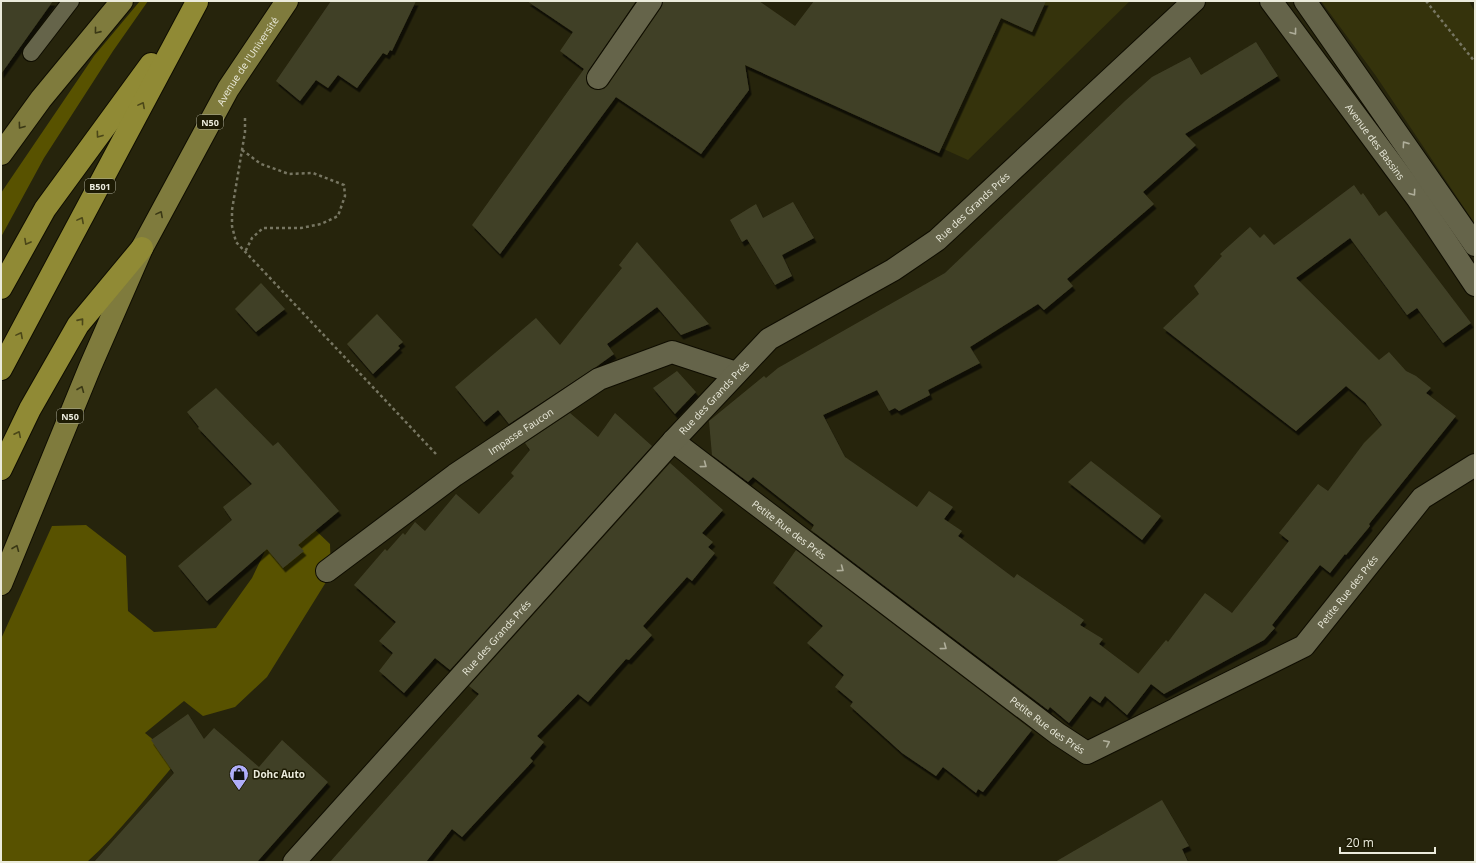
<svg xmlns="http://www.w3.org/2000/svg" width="1476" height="863" viewBox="0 0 1476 863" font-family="'Open Sans',sans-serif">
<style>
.green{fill:#35330c}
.forest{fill:#585200}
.building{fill:#414027;filter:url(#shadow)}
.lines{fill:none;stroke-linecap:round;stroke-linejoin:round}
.lane-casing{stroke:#0f0d00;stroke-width:18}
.street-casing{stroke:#0f0d00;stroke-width:24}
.primary-casing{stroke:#0f0d00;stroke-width:24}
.highway-casing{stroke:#0f0d00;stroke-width:24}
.path{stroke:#777662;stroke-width:2.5;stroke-dasharray:3 3;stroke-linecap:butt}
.lane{stroke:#65644a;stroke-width:16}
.street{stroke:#65644a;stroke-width:22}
.primary{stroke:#7f7b3d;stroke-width:22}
.highway{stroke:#908a35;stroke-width:22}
.oneway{stroke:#3a3815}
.oneway2{stroke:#afae9a}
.oneway3{stroke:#4b4718}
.labels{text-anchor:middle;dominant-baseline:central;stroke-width:3;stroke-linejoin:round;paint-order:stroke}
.shield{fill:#1d1b04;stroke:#adad9b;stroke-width:1}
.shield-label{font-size:9px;font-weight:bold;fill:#ebebdc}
.street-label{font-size:10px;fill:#ebebdc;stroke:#1d1b04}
.poi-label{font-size:10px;font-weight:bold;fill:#ebebdc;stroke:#1d1b04;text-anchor:start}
</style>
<defs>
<filter id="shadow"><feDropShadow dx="2.5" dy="4.5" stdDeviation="0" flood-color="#0009"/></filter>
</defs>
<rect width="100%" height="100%" fill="#26240c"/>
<g class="green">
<polygon points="1004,1 1130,1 968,160 937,146"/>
<polygon points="1321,1 1469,1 1475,12 1475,224 1376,76"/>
</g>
<g class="forest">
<polygon points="140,1 148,1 113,51 44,158 1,237 1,193 94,56"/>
<path d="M86,525L126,556L128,611L154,632L216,628L252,578L266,549L310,525L330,544L331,574L267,677L235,707L203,716L184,701L145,733L178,760C148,795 121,831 87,862H1V639L52,526Z"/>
</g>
<g class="building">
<polygon points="1,1 53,1 1,74"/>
<polygon points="331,1 416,1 392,51 390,50 387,55 383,53 357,88 338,75 328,88 316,80 300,101 276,81"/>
<polygon points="527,1 636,1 588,71 586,77 587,84 591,88 597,90 604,89 608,85 661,8 663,1 759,1 795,26 814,1 1046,1 1032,32 1001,18 939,153 745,65 749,90 701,154 616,97 500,254 472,225 584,69 560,51 573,32"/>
<polygon points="1256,42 1278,76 1185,134 1196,145 1143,192 1154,204 1067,279 1073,286 1044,310 1038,304 970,347 980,363 928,390 930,395 899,411 895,408 889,411 877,390 823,415 845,457 917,507 929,491 953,507 944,519 962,531 958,536 1014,578 1017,574 1084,620 1080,625 1103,639 1099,644 1140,675 1138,674 1166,640 1168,642 1205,593 1232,613 1289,541 1279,533 1318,484 1328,491 1364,443 1382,425 1365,402 1346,386 1296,431 1163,328 1199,294 1194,286 1222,256 1220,254 1250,227 1260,238 1264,234 1274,245 1354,185 1361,195 1363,193 1379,216 1386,211 1471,323 1443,343 1417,308 1407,315 1350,238 1296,278 1379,360 1389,352 1406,371 1416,376 1431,388 1426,393 1456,416 1369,524 1370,526 1346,555 1345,554 1330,573 1320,565 1272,625 1275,628 1264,640 1164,694 1151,684 1127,715 1105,696 1100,703 1090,696 1069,723 1050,707 1048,710 811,530 814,525 753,477 748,482 712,455 709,421 764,376 766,378 778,368 945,273 1125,101 1152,77 1190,57 1201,75"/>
<polygon points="793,202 814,238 782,255 792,276 775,285 747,239 742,242 730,220 756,204 763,218"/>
<polygon points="637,242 709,324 681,335 657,307 607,344 614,354 596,367 509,424 498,410 484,422 455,387 536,318 560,345 622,268 619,265"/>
<polygon points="261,283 285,309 256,332 235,309"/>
<polygon points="377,314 403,342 398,346 400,348 373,374 347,344"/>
<polygon points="677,371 696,392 675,414 653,388"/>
<polygon points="216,388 273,446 278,442 339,511 298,545 304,551 283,568 267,549 207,601 178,566 232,520 223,507 252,484 198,428 199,427 187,412"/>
<polygon points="570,413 598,437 615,413 652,446 450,670 435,658 404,693 379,671 393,653 379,641 396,622 354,585 385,549 387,551 403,533 405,535 415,522 425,531 456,494 479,514 514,476 511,473 530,450 525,443"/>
<polygon points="1091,461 1161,516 1142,540 1068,482"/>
<polygon points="670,463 723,510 702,533 713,542 708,547 715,553 692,581 687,577 643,626 652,635 629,660 626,659 588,702 578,694 537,736 544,742 530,758 533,761 462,837 452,829 426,862 330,862 479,694 469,686"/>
<polygon points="796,550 1032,730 983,792 978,789 976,793 943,767 936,776 902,753 850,706 853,702 835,687 844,675 807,643 823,626 773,583"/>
<polygon points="188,714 204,739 214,728 259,767 282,740 328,782 257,862 94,862 174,773 151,740"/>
<polygon points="1162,800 1189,846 1182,849 1188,862 1055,862"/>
</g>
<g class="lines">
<defs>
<polyline id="lane" points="31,53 71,1"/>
<g id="street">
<path id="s1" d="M1271,1L1417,198L1475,285"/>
<polyline points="1305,1 1475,245"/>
<polyline points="598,78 651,1"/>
<path id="s2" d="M673,441L1058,734L1087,753L1304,646L1422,498L1475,465"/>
<path id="s3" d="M327,571L455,475L599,379L672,352L736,373"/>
<path id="s4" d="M294,862L673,441L769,339L893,270L937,240L1194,1"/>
</g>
<g id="primary">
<polyline points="1,154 41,99 122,1"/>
<path id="s5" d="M1,584L90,367L142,248L228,89L287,1"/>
</g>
<g id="highway">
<polyline points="1,288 45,209 151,64"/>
<polyline points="1,369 197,2"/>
<polyline points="1,469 30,409 78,325 142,248"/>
</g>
</defs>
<use href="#lane" class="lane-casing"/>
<use href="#street" class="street-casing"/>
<use href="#primary" class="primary-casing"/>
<use href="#highway" class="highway-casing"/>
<g class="path">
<polyline points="1426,1 1475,62"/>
<polyline points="245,118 245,132 232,210 232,226 236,242 436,454"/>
<polyline points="242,150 261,164 289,174 313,173 344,185 345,196 338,216 321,224 301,228 263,228 252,238 245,252"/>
</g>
<use href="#lane" class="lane"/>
<use href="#street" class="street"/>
<use href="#primary" class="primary"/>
<use href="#highway" class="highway"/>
</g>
<defs><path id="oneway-chevron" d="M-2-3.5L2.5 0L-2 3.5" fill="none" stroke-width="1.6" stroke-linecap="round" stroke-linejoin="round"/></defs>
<g class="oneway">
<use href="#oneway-chevron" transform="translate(97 31) rotate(129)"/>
<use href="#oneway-chevron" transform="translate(21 126) rotate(126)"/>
<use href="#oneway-chevron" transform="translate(160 214) rotate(-62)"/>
<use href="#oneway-chevron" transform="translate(81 389) rotate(-68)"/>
<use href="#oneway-chevron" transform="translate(16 548) rotate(-68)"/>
</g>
<g class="oneway2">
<use href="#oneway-chevron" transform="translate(1294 32) rotate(53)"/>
<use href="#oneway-chevron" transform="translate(1405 144) rotate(-125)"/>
<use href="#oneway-chevron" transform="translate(1413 193) rotate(54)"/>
<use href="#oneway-chevron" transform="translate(704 465) rotate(37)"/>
<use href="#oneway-chevron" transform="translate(841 569) rotate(37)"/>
<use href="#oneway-chevron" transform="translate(944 647) rotate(37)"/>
<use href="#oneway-chevron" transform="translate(1107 743) rotate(-26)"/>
</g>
<g class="oneway3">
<use href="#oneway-chevron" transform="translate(142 105) rotate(-62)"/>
<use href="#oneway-chevron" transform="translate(99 135) rotate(126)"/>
<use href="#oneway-chevron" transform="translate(81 220) rotate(-62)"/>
<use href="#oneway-chevron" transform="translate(27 242) rotate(119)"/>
<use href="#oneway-chevron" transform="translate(81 321) rotate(-51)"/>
<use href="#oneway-chevron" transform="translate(20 335) rotate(-62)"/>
<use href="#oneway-chevron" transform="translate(18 434) rotate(-64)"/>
</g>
<defs>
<symbol id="shop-pin" viewBox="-11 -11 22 30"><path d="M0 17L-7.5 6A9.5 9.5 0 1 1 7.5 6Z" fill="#b0aefa" stroke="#1d1b04"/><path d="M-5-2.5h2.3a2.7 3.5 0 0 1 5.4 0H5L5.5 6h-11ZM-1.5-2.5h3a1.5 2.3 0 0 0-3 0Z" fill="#111"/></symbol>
</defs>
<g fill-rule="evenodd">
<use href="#shop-pin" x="228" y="763" width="22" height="30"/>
</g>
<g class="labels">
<g class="shield">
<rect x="197" y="115" width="26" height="14" rx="3"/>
<rect x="85" y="179" width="30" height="14" rx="3"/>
<rect x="57" y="409" width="26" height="14" rx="3"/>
</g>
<g class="shield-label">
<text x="210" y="122">N50</text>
<text x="100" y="186">B501</text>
<text x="70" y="416">N50</text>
</g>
<g class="street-label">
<text stroke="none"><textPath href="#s5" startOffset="579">Avenue de l'Université</textPath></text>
<text stroke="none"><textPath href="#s1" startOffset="175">Avenue des Bassins</textPath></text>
<text stroke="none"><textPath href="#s4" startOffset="950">Rue des Grands Prés</textPath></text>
<text stroke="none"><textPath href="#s4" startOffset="626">Rue des Grands Prés</textPath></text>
<text stroke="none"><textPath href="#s3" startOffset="239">Impasse Faucon</textPath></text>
<text stroke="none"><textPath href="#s2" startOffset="146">Petite Rue des Prés</textPath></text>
<text stroke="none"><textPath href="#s2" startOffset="830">Petite Rue des Prés</textPath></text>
<text stroke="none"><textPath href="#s4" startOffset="302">Rue des Grands Prés</textPath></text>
<text stroke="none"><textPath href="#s2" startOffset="470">Petite Rue des Prés</textPath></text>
</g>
<g class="poi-label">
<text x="253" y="774">Dohc Auto</text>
</g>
</g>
<rect width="1476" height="863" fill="none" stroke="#ebebdc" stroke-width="4"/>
<path d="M1340 847v6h95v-6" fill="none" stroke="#ebebdc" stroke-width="2"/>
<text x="1346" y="847" font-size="12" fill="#ebebdc" stroke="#1d1b04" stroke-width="3" paint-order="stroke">20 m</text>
</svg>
